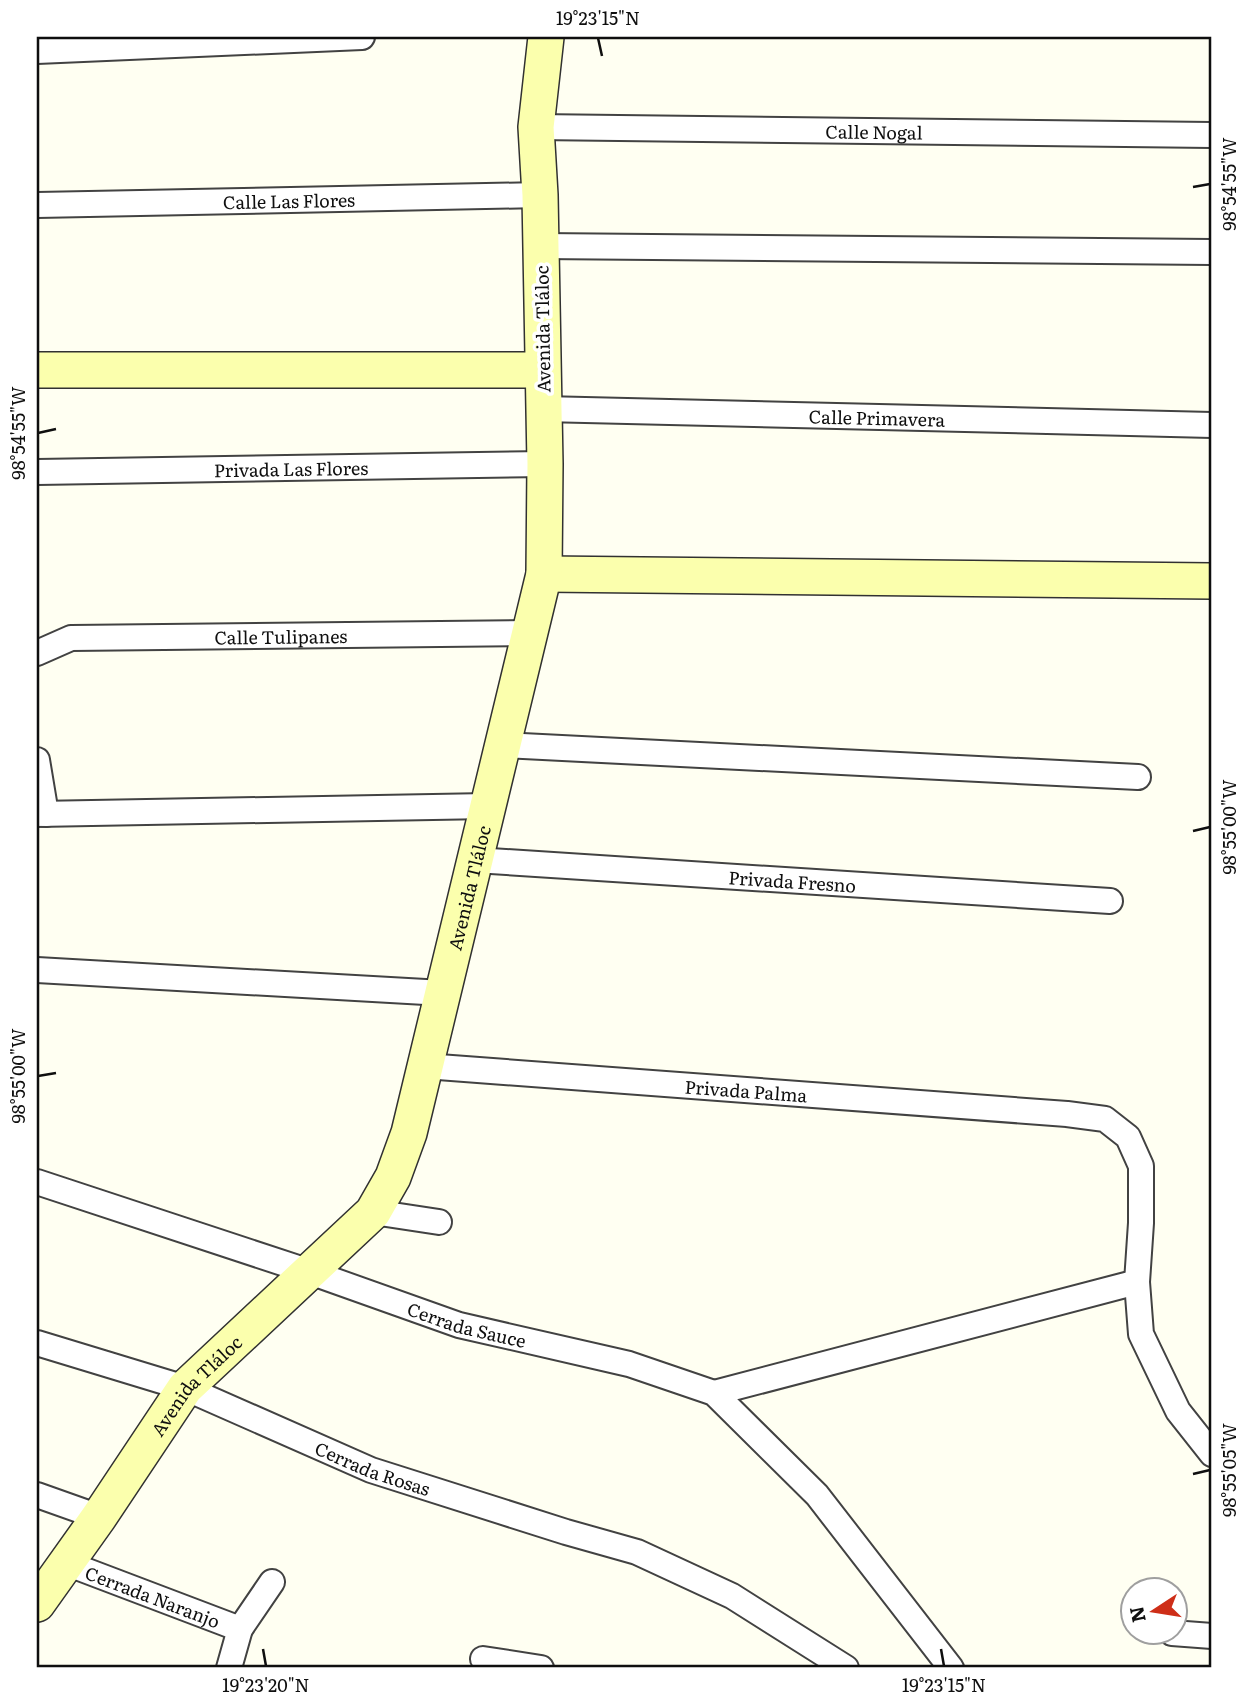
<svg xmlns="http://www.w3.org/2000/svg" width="1249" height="1705" viewBox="0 0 1249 1705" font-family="Literata,serif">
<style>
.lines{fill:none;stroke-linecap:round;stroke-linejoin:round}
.minor-casing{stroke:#424242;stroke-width:28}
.secondary-casing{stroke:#313131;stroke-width:38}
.minor{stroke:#fff;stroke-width:24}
.secondary{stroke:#fbffad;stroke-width:35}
.ticks{fill:none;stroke:#0f0f0f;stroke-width:2.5}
.labels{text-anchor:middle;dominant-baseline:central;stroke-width:7;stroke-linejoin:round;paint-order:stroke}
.street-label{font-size:18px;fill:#0f0f0f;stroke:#fff}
.neatline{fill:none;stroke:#0f0f0f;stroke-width:2.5}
.ticks-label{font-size:18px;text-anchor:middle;fill:#0f0f0f}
</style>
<rect width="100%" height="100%" fill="#fffff2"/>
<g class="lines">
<defs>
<g id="minor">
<polyline points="37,51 362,37"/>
<path id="s1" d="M536,127L1212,135"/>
<path id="s2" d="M37,205L540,195"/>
<polyline points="541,246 1212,252"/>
<path id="s3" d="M543,409L1212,425"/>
<path id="s4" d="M37,472L545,464"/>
<path id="s5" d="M37,653L71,638L529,633"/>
<polyline points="502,745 1138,777"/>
<polyline points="37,760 46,814"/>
<polyline points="37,814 488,806"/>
<path id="s6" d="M475,860L1110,901"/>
<polyline points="37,970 443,993"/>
<path id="s7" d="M425,1066L1067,1114L1105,1119L1128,1137L1141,1166V1223L1137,1282L1141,1334L1178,1411L1212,1454"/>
<path id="s8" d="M37,1182L310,1272L459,1325L629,1364L714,1393L817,1495L951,1668"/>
<polyline points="373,1212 439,1222"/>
<path id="s9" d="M37,1343L185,1388L371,1470L566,1532L637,1552L732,1596L846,1668"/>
<polyline points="714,1393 1137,1282"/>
<polyline points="37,1495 99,1517"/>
<path id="s10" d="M66,1563L240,1629"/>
<polyline points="1172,1633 1212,1636"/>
<polyline points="483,1659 541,1668"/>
<polyline points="229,1668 240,1629 272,1582"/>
</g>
<g id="secondary">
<polyline points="37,370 542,370"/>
<polyline points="544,574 1212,581"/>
<path id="s11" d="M37,1604L99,1517L185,1388L373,1212L393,1177L409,1133L544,574L545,464L540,195L536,127L546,37"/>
</g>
</defs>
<use href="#minor" class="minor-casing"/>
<use href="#secondary" class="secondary-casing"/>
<use href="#minor" class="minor"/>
<use href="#secondary" class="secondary"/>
</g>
<path class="ticks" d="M598,38L602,56M1193,187L1210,184M38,433L56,429M1193,831L1210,827M38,1076L56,1073M1193,1474L1210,1470M263,1649L266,1666M941,1649L944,1666"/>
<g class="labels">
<g class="street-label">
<text stroke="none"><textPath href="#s1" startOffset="338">Calle Nogal</textPath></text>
<text stroke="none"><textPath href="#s2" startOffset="252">Calle Las Flores</textPath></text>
<text transform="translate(542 329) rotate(-91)">Avenida Tláloc</text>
<text stroke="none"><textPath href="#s3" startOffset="334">Calle Primavera</textPath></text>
<text stroke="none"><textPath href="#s4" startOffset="254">Privada Las Flores</textPath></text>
<text stroke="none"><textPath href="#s5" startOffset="247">Calle Tulipanes</textPath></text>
<text stroke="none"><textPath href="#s6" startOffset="318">Privada Fresno</textPath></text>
<text stroke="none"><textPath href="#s11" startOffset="859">Avenida Tláloc</textPath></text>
<text stroke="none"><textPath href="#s7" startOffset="322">Privada Palma</textPath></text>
<text stroke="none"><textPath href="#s8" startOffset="453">Cerrada Sauce</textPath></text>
<text stroke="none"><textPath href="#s11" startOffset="271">Avenida Tláloc</textPath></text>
<text stroke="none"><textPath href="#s9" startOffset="359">Cerrada Rosas</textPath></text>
<text stroke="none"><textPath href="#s10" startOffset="93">Cerrada Naranjo</textPath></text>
</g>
</g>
<rect width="1249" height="1705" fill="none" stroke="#ffffff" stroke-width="77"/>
<g transform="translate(1154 1611) rotate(258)"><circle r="33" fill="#ffffff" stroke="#9f9f9f" stroke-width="2"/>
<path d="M0-5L12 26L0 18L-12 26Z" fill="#ce2e18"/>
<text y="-10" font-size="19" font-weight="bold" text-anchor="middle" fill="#0f0f0f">N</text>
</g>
<rect x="38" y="38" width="1172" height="1628" class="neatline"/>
<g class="ticks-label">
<text x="598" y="25">19°23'15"N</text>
<text transform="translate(1230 184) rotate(-90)" y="6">98°54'55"W</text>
<text transform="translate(19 433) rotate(-90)" y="6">98°54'55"W</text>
<text transform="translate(1230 827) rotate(-90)" y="6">98°55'00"W</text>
<text transform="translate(19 1076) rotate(-90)" y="6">98°55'00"W</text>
<text transform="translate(1230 1470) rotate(-90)" y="6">98°55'05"W</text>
<text x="266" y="1692">19°23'20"N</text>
<text x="944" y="1692">19°23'15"N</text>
</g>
</svg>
